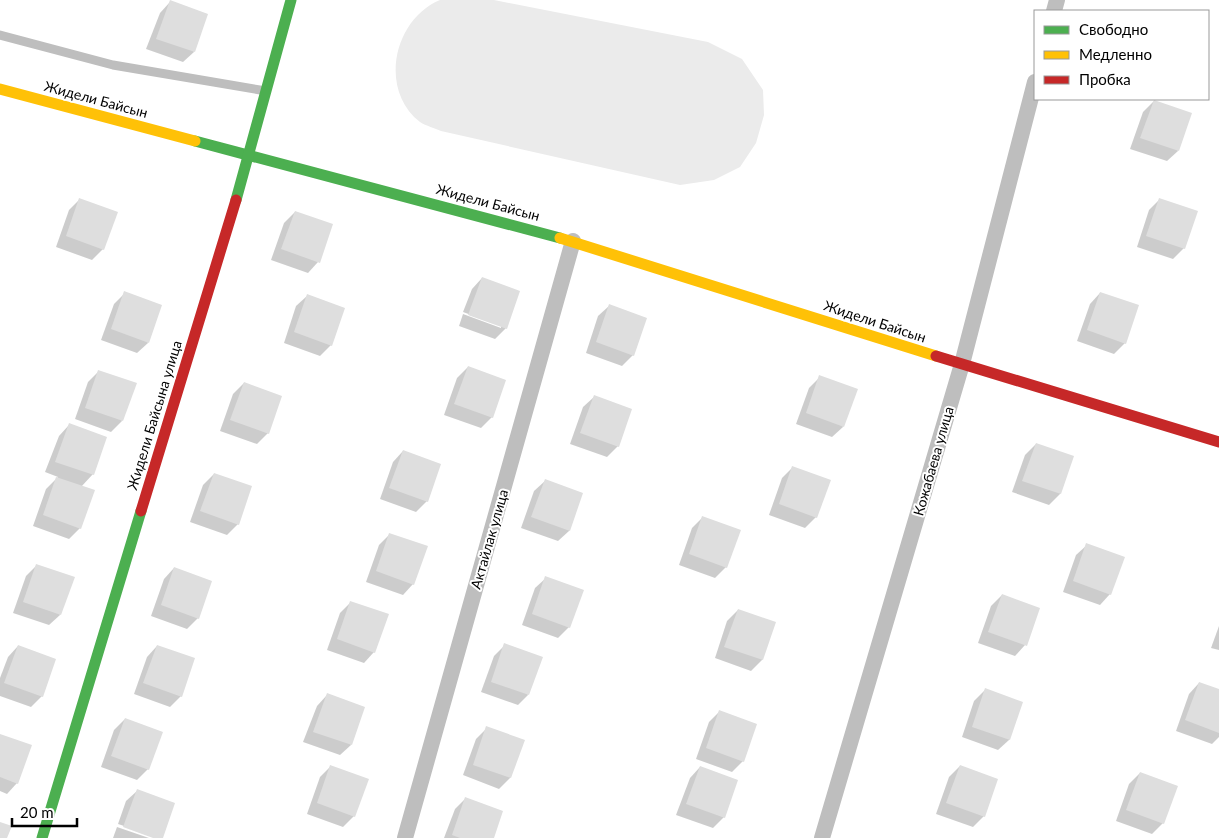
<svg xmlns="http://www.w3.org/2000/svg" width="1219" height="838" viewBox="0 0 1219 838" font-family="Lato,sans-serif">
<style>
.green{fill:#ebebeb}
.shadow{fill:#0003}
.building{fill:#dedede}
.lines{fill:none;stroke-linecap:round;stroke-linejoin:round}
.lane{stroke:#bebebe;stroke-width:9}
.street{stroke:#bebebe;stroke-width:16}
.fast{stroke:#4caf50;stroke-width:11}
.slow{stroke:#ffc107;stroke-width:11}
.jam{stroke:#c62828;stroke-width:11}
.labels{text-anchor:middle;dominant-baseline:central;stroke-width:4;stroke-linejoin:round;paint-order:stroke}
.street-label{font-size:14px;fill:#000;stroke:#fff}
</style>
<rect width="100%" height="100%" fill="#fff"/>
<path class="green" d="M440,0H494L708,42L742,59L763,90L764,115L756,143L740,167L714,180L680,185L441,131C435,128 426,126 420,122C378,89 394,19 440,0Z"/>
<g class="shadow">
<polygon points="170,2 194,52 183,62 146,49 160,13"/>
<polygon points="1154,101 1178,151 1167,161 1130,149 1143,112"/>
<polygon points="80,199 103,249 92,260 56,247 69,210"/>
<polygon points="1160,199 1184,248 1173,259 1137,247 1149,210"/>
<polygon points="295,212 318,262 308,273 271,260 284,223"/>
<polygon points="482,278 506,328 495,339 459,326 463,314 501,328 501,326 463,312 472,289"/>
<polygon points="125,293 148,343 137,353 101,340 114,304"/>
<polygon points="1100,293 1125,343 1114,354 1077,341 1090,304"/>
<polygon points="307,296 331,345 320,356 284,343 296,306"/>
<polygon points="609,306 633,355 622,366 586,353 598,316"/>
<polygon points="468,367 492,417 481,428 444,415 457,378"/>
<polygon points="99,371 122,421 111,432 75,419 88,382"/>
<polygon points="820,377 843,427 832,437 796,424 809,388"/>
<polygon points="244,383 268,433 257,444 220,431 233,394"/>
<polygon points="594,397 618,446 607,457 570,444 583,407"/>
<polygon points="69,425 93,474 81,487 80,528 69,539 33,526 46,489 58,477 45,472 59,436"/>
<polygon points="1036,444 1073,457 1060,494 1049,505 1012,492 1025,455"/>
<polygon points="403,451 427,501 416,512 380,499 393,462"/>
<polygon points="792,468 816,517 805,528 769,515 782,478"/>
<polygon points="214,474 238,524 227,535 190,522 203,485"/>
<polygon points="545,481 581,494 569,531 558,541 521,528 534,491"/>
<polygon points="703,517 726,567 715,578 679,565 692,528"/>
<polygon points="390,534 413,584 403,595 366,582 379,545"/>
<polygon points="1087,545 1110,594 1100,605 1063,592 1076,555"/>
<polygon points="37,565 60,615 49,625 13,613 26,576"/>
<polygon points="174,568 198,618 187,629 151,616 164,579"/>
<polygon points="546,578 569,627 558,638 522,625 535,588"/>
<polygon points="1002,595 1025,645 1015,656 978,643 991,606"/>
<polygon points="351,602 374,652 364,663 327,650 340,613"/>
<polygon points="738,610 775,623 762,660 751,671 715,658 727,621"/>
<polygon points="1219,626 1219,650 1211,648"/>
<polygon points="505,645 528,695 518,705 481,692 494,656"/>
<polygon points="18,646 42,696 31,707 0,696 0,678 8,657"/>
<polygon points="157,646 181,696 170,707 134,694 147,657"/>
<polygon points="1199,683 1219,691 1219,737 1212,744 1176,731 1189,694"/>
<polygon points="985,690 1022,703 1009,740 998,750 962,737 974,701"/>
<polygon points="327,695 351,745 340,755 303,742 317,706"/>
<polygon points="720,711 743,761 732,772 696,759 709,722"/>
<polygon points="125,719 148,769 137,780 101,767 114,730"/>
<polygon points="487,728 523,741 510,778 499,789 463,775 476,739"/>
<polygon points="0,735 17,783 7,794 0,791"/>
<polygon points="331,766 354,816 343,827 307,814 320,777"/>
<polygon points="960,766 984,816 973,827 936,814 949,777"/>
<polygon points="700,767 724,817 713,828 676,815 690,778"/>
<polygon points="1140,773 1163,823 1152,834 1116,821 1129,784"/>
<polygon points="137,791 161,838 118,824 126,801"/>
<polygon points="466,798 492,838 444,838 455,809"/>
<polygon points="117,827 149,838 113,838"/>
</g>
<g class="building">
<polygon points="170,0 208,14 195,52 156,39"/>
<polygon points="1154,100 1192,113 1179,151 1140,138"/>
<polygon points="79,198 118,212 104,250 66,236"/>
<polygon points="1159,198 1198,211 1185,249 1146,236"/>
<polygon points="295,211 333,224 320,263 281,249"/>
<polygon points="482,277 520,291 507,329 468,315"/>
<polygon points="124,291 162,305 149,343 111,329"/>
<polygon points="1100,292 1139,305 1126,344 1087,330"/>
<polygon points="307,294 345,308 332,346 294,332"/>
<polygon points="609,304 647,318 634,356 596,342"/>
<polygon points="468,366 506,380 493,418 454,404"/>
<polygon points="98,370 137,383 123,421 85,408"/>
<polygon points="819,375 858,389 844,427 806,413"/>
<polygon points="244,382 282,396 269,434 230,420"/>
<polygon points="594,395 632,409 619,447 580,433"/>
<polygon points="69,423 107,437 94,475 55,462"/>
<polygon points="1036,443 1074,456 1061,494 1022,481"/>
<polygon points="403,450 441,464 428,502 389,488"/>
<polygon points="792,466 831,480 817,518 779,504"/>
<polygon points="214,473 252,486 239,525 200,511"/>
<polygon points="56,477 95,490 81,529 43,515"/>
<polygon points="545,479 583,493 570,531 531,517"/>
<polygon points="702,516 741,530 727,568 689,554"/>
<polygon points="389,533 428,546 414,585 376,571"/>
<polygon points="1086,543 1125,557 1111,595 1073,581"/>
<polygon points="36,564 75,577 61,615 23,602"/>
<polygon points="174,567 212,581 199,619 161,605"/>
<polygon points="545,576 584,590 570,628 532,614"/>
<polygon points="1002,594 1040,608 1027,646 988,632"/>
<polygon points="350,601 389,614 375,653 337,639"/>
<polygon points="738,609 776,622 763,660 724,647"/>
<polygon points="504,643 543,657 529,695 491,682"/>
<polygon points="18,645 56,659 43,697 4,683"/>
<polygon points="157,645 195,658 182,697 143,683"/>
<polygon points="1199,682 1219,689 1219,733 1185,720"/>
<polygon points="985,688 1023,702 1010,740 972,727"/>
<polygon points="327,693 365,707 352,745 313,732"/>
<polygon points="719,710 757,724 744,762 706,748"/>
<polygon points="125,718 163,732 149,770 111,756"/>
<polygon points="486,726 525,740 511,778 473,765"/>
<polygon points="0,734 32,745 18,784 0,777"/>
<polygon points="330,765 369,779 355,817 317,803"/>
<polygon points="960,765 998,779 985,817 946,803"/>
<polygon points="700,766 738,780 725,818 686,804"/>
<polygon points="1140,772 1178,786 1164,824 1126,810"/>
<polygon points="137,789 175,803 163,838 153,838 123,827"/>
<polygon points="465,797 503,811 494,838 460,838 452,835"/>
<polygon points="0,822 12,826 7,838 0,838"/>
</g>
<g class="lines">
<polyline class="lane" points="0,35 113,65 266,91"/>
<g class="street">
<polyline points="1054,11 1057,0"/>
<polyline points="405,838 573,241"/>
<polyline points="822,838 962,364 1035,82"/>
</g>
<g class="fast">
<polyline points="195,141 560,238"/>
<polyline points="236,200 291,0"/>
<polyline points="42,838 141,511"/>
</g>
<g class="slow">
<polyline points="0,89 195,141"/>
<polyline points="560,238 936,356"/>
</g>
<g class="jam">
<polyline points="936,356 1219,442"/>
<polyline points="141,511 236,200"/>
</g>
</g>
<g class="labels">
<g class="street-label">
<text transform="translate(96 99) rotate(15)">Жидели Байсын</text>
<text transform="translate(488 202) rotate(15)">Жидели Байсын</text>
<text transform="translate(875 321) rotate(18)">Жидели Байсын</text>
<text transform="translate(154 415) rotate(-73)">Жидели Байсына улица</text>
<text transform="translate(933 461) rotate(-74)">Кожабаева улица</text>
<text transform="translate(489 539) rotate(-74)">Актайлак улица</text>
</g>
</g>
<rect x="1034" y="10" width="175" height="90" fill="#ffffff" stroke="#999999"/>
<rect x="1044" y="26" width="25" height="8" fill="#4caf50" stroke="#999999"/>
<text x="1079" y="35" font-size="15" fill="#000000">Свободно</text>
<rect x="1044" y="51" width="25" height="8" fill="#ffc107" stroke="#999999"/>
<text x="1079" y="60" font-size="15" fill="#000000">Медленно</text>
<rect x="1044" y="76" width="25" height="8" fill="#c62828" stroke="#999999"/>
<text x="1079" y="85" font-size="15" fill="#000000">Пробка</text>
<path d="M12 818v8h65v-8" fill="none" stroke="#000000" stroke-width="2.5"/>
<text x="20" y="818" font-size="15" fill="#000000" stroke="#ffffff" stroke-width="4" paint-order="stroke">20 m</text>
</svg>
